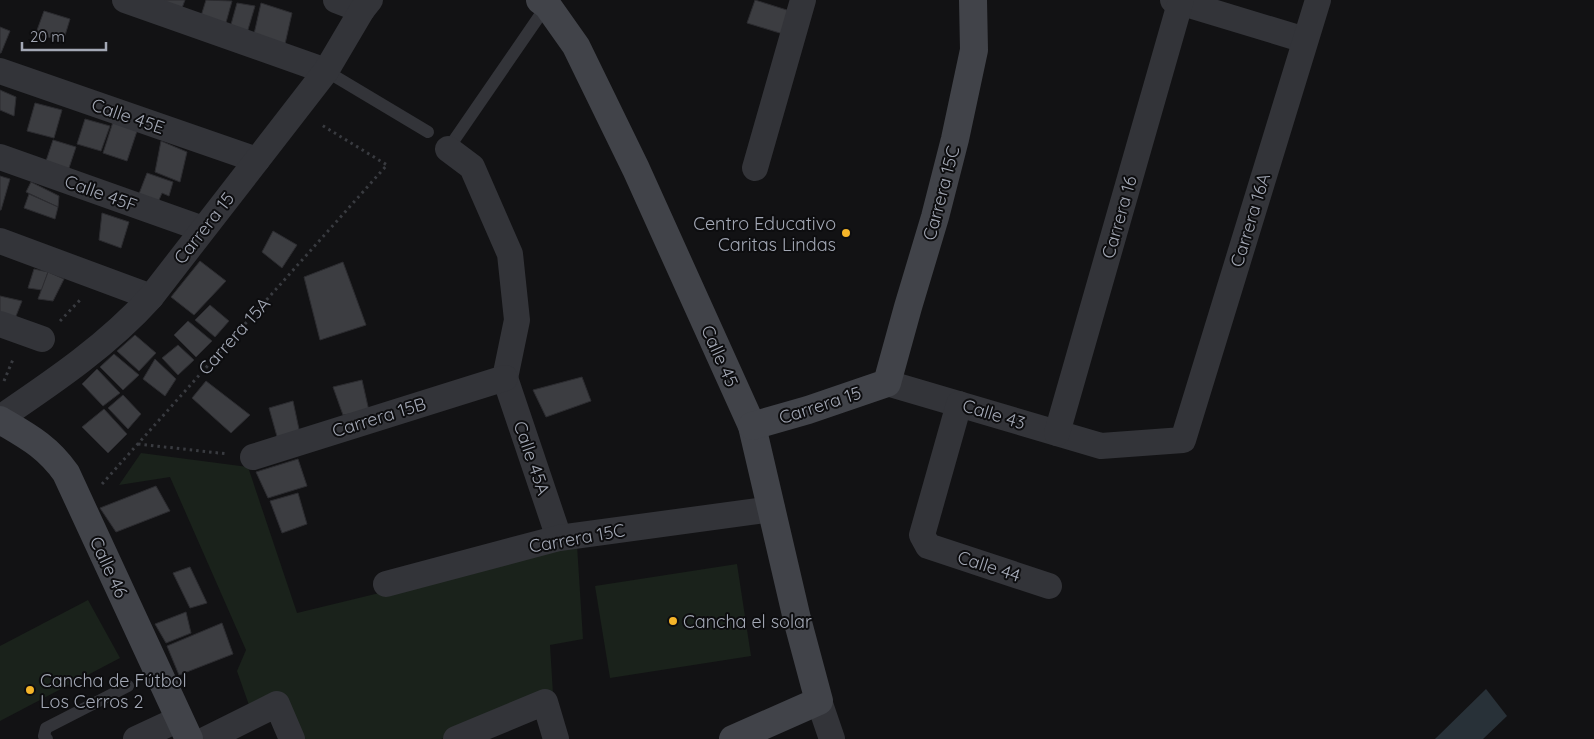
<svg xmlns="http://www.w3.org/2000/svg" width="1594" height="739" viewBox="0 0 1594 739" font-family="Quicksand,sans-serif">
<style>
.green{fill:#1a221b}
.water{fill:#283138}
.building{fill:#3c3d41;stroke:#2c2c30}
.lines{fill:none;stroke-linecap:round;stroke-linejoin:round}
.path{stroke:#393b40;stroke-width:3;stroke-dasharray:2.5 4;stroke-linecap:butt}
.lane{stroke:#333439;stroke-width:12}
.street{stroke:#333439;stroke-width:26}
.secondary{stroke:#414349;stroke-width:28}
.poi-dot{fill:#f5b529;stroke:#0d0d0f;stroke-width:2}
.labels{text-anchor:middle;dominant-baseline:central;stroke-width:4;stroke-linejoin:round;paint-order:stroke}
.street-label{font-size:18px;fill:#a3a8b5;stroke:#0d0d0f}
.poi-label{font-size:18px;fill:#a3a8b5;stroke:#0d0d0f;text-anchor:start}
</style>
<rect width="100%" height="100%" fill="#121214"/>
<g class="green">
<polygon points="141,453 248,467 297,613 577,545 583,639 550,645 553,694 441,739 299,739 250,708 237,671 246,650 170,477 119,485"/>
<polygon points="737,564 751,656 610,678 595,586"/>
<polygon points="88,600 120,658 0,721 0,646"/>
</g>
<polygon class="water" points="1486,689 1507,716 1483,739 1435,739"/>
<g class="building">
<polygon points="156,0 185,0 182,8"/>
<polygon points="206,0 232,1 225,26 201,16"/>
<polygon points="755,0 790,11 783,34 747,23"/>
<polygon points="237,3 255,6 247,33 230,28"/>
<polygon points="261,3 292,13 285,44 254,34"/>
<polygon points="44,11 70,19 63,42 36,33"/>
<polygon points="0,27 10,31 1,53 0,53"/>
<polygon points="0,90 16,97 14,116 0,110"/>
<polygon points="35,103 62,110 54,138 27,131"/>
<polygon points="85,119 110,126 101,151 77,144"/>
<polygon points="113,122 137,131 127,161 103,153"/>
<polygon points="53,140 76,147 67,174 44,167"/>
<polygon points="161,141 187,152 180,182 155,172"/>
<polygon points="147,173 173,182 169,196 162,193 156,207 137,199"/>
<polygon points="0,176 10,179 1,210 0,210"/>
<polygon points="31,182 59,196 58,207 26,192"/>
<polygon points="29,194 58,207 55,219 24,208"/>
<polygon points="102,213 129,222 121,248 99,240"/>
<polygon points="273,231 297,245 282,268 262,252"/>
<polygon points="200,261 226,281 194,315 171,297"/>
<polygon points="343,262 366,325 320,340 304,277"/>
<polygon points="34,269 48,272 42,290 28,288"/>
<polygon points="48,272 64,279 53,301 38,299"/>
<polygon points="0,296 22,301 14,321 0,315"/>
<polygon points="210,305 229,321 215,337 195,320"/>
<polygon points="188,321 212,341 196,357 174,335"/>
<polygon points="135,335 156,353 139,371 117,351"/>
<polygon points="178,345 194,360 178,375 162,358"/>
<polygon points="114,354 139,375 123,390 100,367"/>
<polygon points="155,359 176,379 165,396 143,379"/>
<polygon points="97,369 120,393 103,406 82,384"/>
<polygon points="582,377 591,401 546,417 533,390"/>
<polygon points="362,380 369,411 343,415 333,387"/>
<polygon points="206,381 250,415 231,433 192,398"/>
<polygon points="123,395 141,414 128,429 108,408"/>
<polygon points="293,401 300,434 278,440 269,408"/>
<polygon points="104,409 127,434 108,453 82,427"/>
<polygon points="298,459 307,486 268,498 256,472"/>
<polygon points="156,486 170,511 116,532 100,508"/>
<polygon points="298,493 307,524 282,533 270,501"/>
<polygon points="190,567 207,603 190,608 173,573"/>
<polygon points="186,612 191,633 166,643 155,624"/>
<polygon points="222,623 233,654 179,675 167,646"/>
</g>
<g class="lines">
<g class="path">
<polyline points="60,321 80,300"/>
<polyline points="4,381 14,357"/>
<polyline points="138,444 228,454"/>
<polyline points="102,484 387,165 320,124"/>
</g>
<g class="lane">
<polyline points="326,71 428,132"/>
<polyline points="448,149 547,5"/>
<polyline points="47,739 44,736 46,728 128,686"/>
</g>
<g class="street">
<polyline points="125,0 326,71"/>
<polyline points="336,0 362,10"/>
<polyline points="1173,0 1305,40"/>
<polyline points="0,71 257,160"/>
<polyline points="448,149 472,167 510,254 517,320 505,378"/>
<polyline points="0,157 203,229"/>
<polyline points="755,168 803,0"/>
<polyline points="0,241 151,297"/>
<polyline points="0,324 42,339"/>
<polyline points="505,378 559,538"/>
<polyline points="887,383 1101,446 1183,440 1318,0"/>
<polyline points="959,404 922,535 928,546 1049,586"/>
<path d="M0,418C53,382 108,345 151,297L326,71L362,10L370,0"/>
<polyline points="1057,433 1181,0"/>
<polyline points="253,457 505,378"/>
<polyline points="386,584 559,538 772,509"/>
<polyline points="819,701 832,739"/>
<polyline points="136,739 179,719"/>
<polyline points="207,739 277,704 292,739"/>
<polyline points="456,739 545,702 556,739"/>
</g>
<g class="secondary">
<polyline points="540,0 547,5 576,46 636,169 752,426 797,619 819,701 733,739"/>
<path d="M0,420C27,436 47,446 66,473L189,739"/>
<polyline points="752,426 808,410 887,383 908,307 935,217 955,139 974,50 973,0"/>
</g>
</g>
<g class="poi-dot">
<circle cx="846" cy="233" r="5"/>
<circle cx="673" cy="621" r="5"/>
<circle cx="30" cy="690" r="5"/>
</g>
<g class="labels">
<g class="street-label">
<text transform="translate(128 116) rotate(19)">Calle 45E</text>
<text transform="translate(101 193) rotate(20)">Calle 45F</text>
<text transform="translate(941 193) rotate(-75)">Carrera 15C</text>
<text transform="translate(1119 217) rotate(-74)">Carrera 16</text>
<text transform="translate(1250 220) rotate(-73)">Carrera 16A</text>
<text transform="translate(204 228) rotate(-52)">Carrera 15</text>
<text transform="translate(234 336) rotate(-48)">Carrera 15A</text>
<text transform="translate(720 356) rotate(66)">Calle 45</text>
<text transform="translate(820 405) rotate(-18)">Carrera 15</text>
<text transform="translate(994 414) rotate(17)">Calle 43</text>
<text transform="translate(379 417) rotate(-17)">Carrera 15B</text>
<text transform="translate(532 458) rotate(71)">Calle 45A</text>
<text transform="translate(577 538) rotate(-10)">Carrera 15C</text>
<text transform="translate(989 566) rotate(18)">Calle 44</text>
<text transform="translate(109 567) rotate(65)">Calle 46</text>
</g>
<g class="poi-label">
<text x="836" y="223" text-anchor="end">Centro Educativo<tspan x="836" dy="21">Caritas Lindas</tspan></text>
<text x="683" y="621">Cancha el solar</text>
<text x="40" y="680">Cancha de Fútbol<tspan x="40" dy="21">Los Cerros 2</tspan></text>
</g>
</g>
<path d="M22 42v8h84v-8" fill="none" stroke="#a3a8b5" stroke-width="2.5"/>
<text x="30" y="42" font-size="15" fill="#a3a8b5" stroke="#0d0d0f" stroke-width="4" paint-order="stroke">20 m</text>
</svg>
